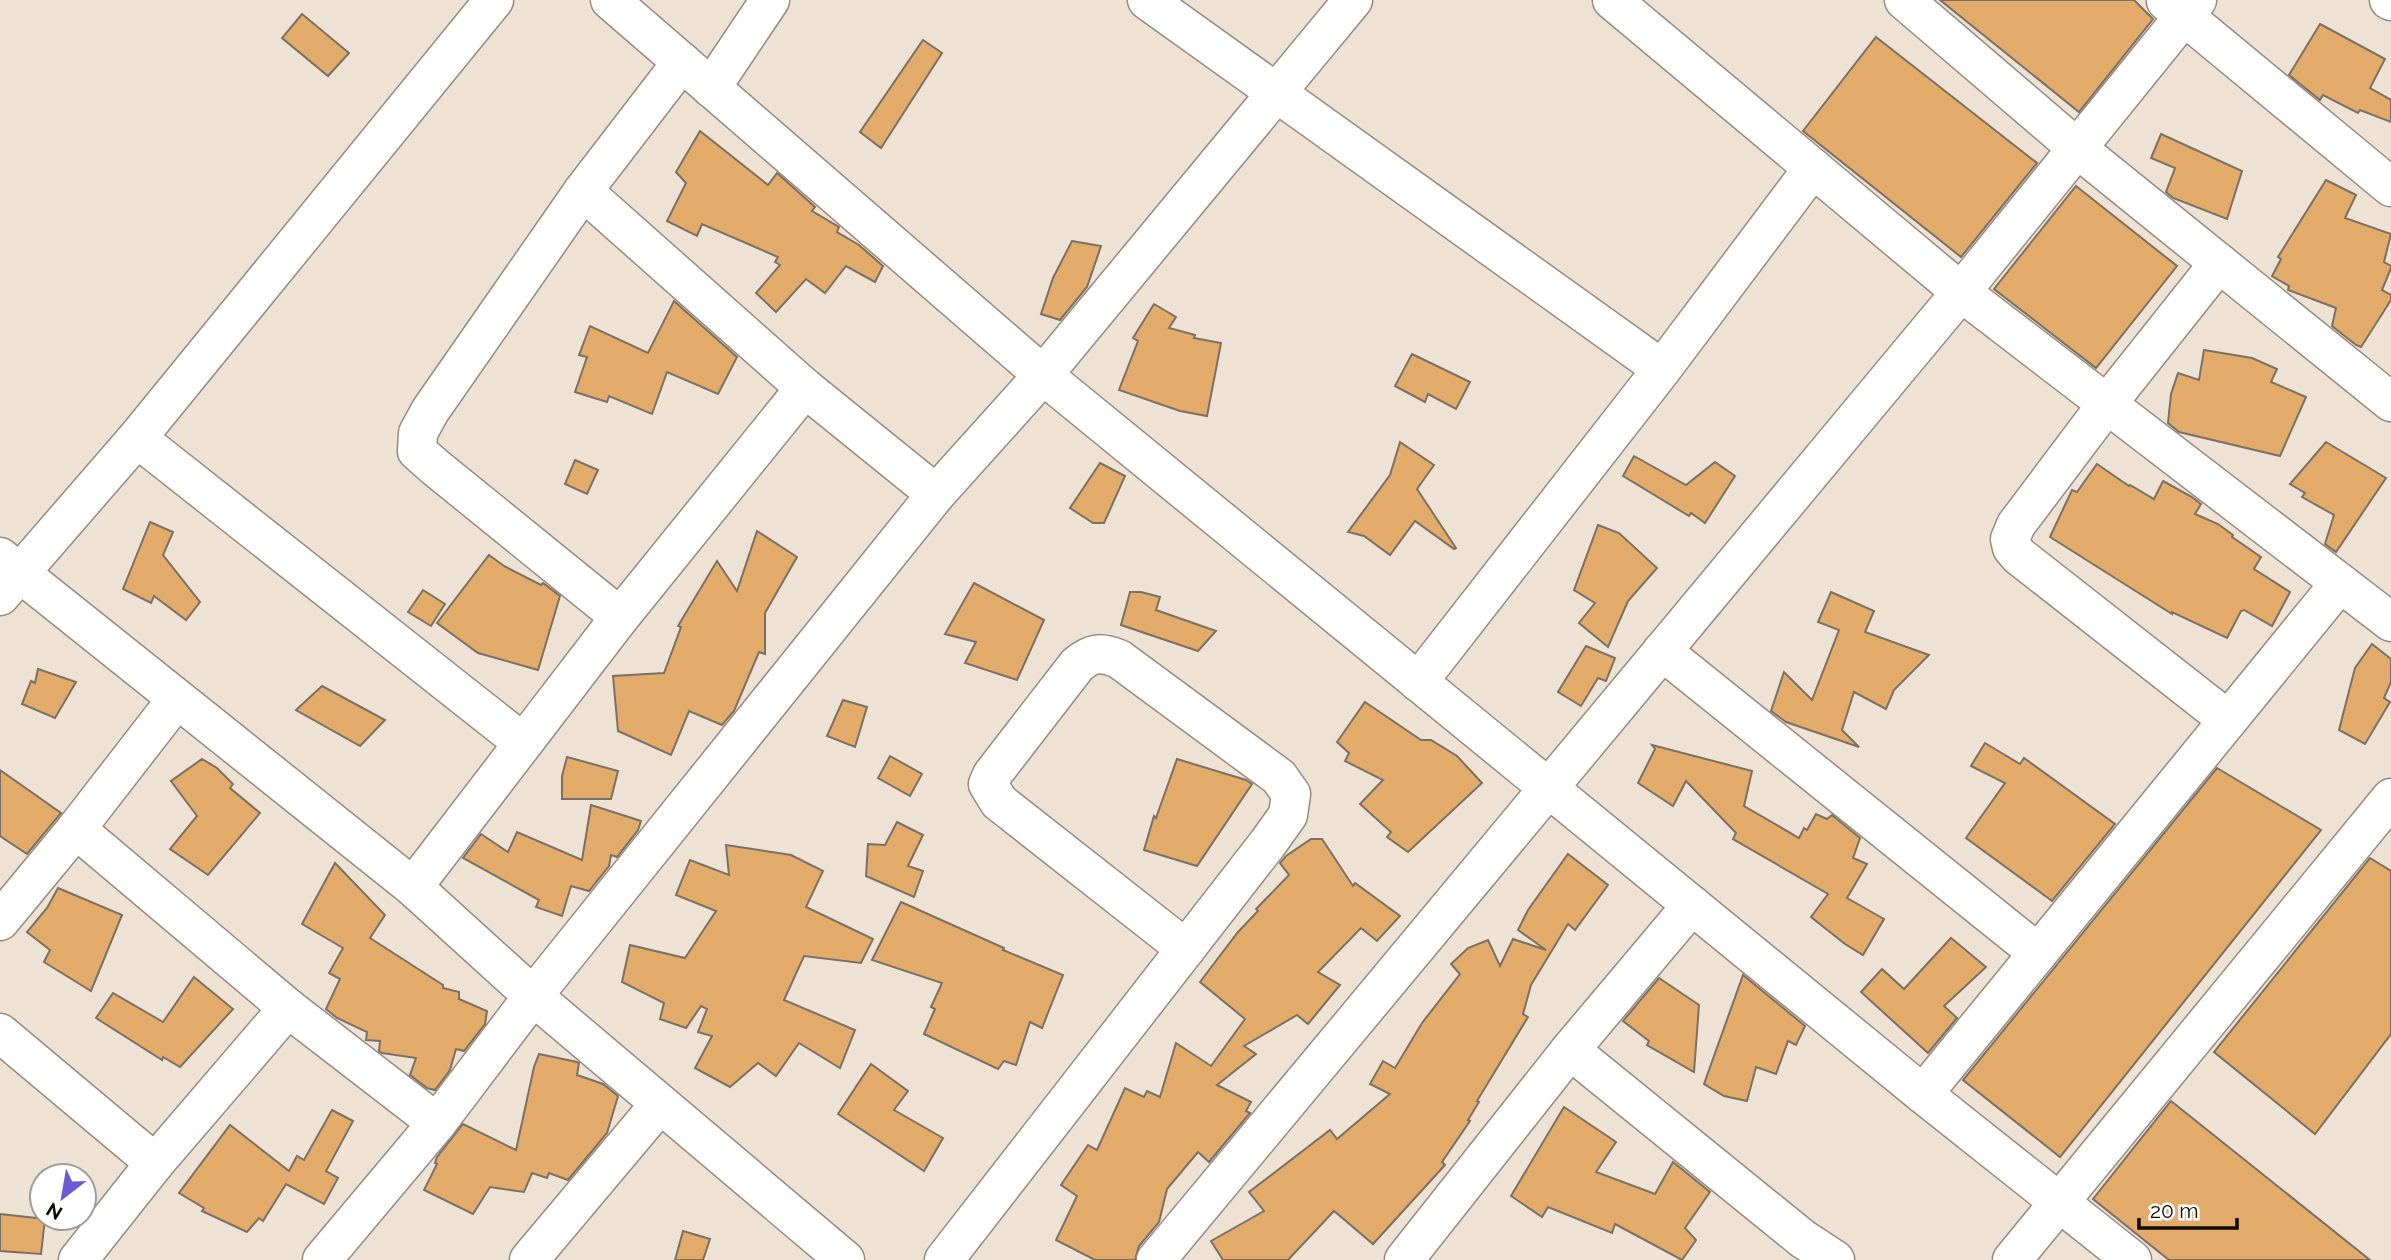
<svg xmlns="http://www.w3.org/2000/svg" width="2391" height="1260" viewBox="0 0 2391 1260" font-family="Raleway,sans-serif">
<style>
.building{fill:#e2ab6a;stroke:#7a7064;stroke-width:2}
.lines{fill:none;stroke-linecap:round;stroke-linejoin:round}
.minor-casing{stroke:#958b7f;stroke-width:41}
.minor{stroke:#fff;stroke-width:38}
</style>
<rect width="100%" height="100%" fill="#eee2d5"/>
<g class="building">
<polygon points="1940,0 2134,0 2153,19 2079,112"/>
<polygon points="302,14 349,53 328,76 282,38"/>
<polygon points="2320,24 2385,59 2370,88 2391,100 2391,122 2360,110 2358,113 2323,95 2320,100 2289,75"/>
<polygon points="1876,37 2037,163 1961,257 1803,131"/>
<polygon points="923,40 942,53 881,148 860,132"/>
<polygon points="700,131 768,185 777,173 815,207 812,211 839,227 837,232 859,245 883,266 875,282 846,266 825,293 806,279 776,312 756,293 780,265 775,262 778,257 702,224 697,236 667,221 686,183 676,172"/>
<polygon points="2161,134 2242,171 2227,219 2173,198 2166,192 2175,168 2151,158"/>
<polygon points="2326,180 2356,195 2345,218 2391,234 2384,262 2391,266 2391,268 2382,290 2391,295 2391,300 2361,347 2356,345 2332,326 2336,308 2288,290 2289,286 2272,276 2281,259 2278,257"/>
<polygon points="2076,186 2177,266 2096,368 1994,289"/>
<polygon points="1072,241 1101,246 1087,287 1060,320 1041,314 1053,278"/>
<polygon points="674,301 737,357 718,394 667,372 652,414 609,396 607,402 575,392 587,357 579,355 590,326 648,353"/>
<polygon points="1154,304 1176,317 1169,328 1195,335 1194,338 1221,343 1207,416 1180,411 1119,390 1138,341 1133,338"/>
<polygon points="2204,350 2252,358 2277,369 2271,382 2306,397 2280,456 2179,432 2168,423 2171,394 2178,373 2199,380"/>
<polygon points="1412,354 1470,382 1456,409 1428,394 1425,402 1395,386"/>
<polygon points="1400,442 1434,465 1417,489 1456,548 1454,549 1415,521 1390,555 1364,536 1348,532 1390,475"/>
<polygon points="2326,442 2386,478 2336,552 2325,544 2334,515 2302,497 2305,493 2290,484"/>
<polygon points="1634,456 1686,485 1715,462 1735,476 1705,523 1691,513 1689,516 1623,476"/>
<polygon points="575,460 598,470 587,494 565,484"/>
<polygon points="1100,463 1125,476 1104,523 1093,523 1070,508"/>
<polygon points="2097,464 2129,486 2130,485 2154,499 2163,481 2192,497 2201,504 2195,514 2218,524 2233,535 2232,537 2261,557 2254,569 2290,592 2272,626 2244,610 2241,611 2227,638 2172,612 2172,614 2050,537 2072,490 2077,492"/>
<polygon points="150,522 173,532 163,555 200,602 186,620 154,596 151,603 123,589"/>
<polygon points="1598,525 1619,533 1657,568 1628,601 1608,647 1579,623 1595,603 1574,590"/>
<polygon points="757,531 797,557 765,613 765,654 759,652 734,711 722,725 689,711 671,755 618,731 613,676 664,673 681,627 678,626 717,561 737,591"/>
<polygon points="489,555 504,566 541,585 543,583 560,596 538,670 478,653 437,623"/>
<polygon points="974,583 1044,620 1017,680 965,663 976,642 945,634"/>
<polygon points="423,590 445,604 431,626 408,612"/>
<polygon points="1130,592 1141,592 1160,597 1156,610 1216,631 1198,651 1121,625"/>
<polygon points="1831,592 1874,611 1865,632 1929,655 1894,690 1886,709 1854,692 1842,730 1859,747 1786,722 1771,711 1784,672 1812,700 1839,630 1818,622"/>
<polygon points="2372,644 2391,659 2391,682 2384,698 2390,702 2365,744 2339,730 2355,668"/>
<polygon points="1586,646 1615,658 1606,681 1598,678 1581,706 1558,692"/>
<polygon points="38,669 76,682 55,718 22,704 31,681 35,683"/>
<polygon points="322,686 385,720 360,746 296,710"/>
<polygon points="843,700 867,707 855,747 827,736"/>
<polygon points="1365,702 1421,740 1431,740 1457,756 1482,783 1408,852 1387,837 1391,832 1360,804 1383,780 1345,761 1349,753 1337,742"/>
<polygon points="1985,743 2020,764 2024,758 2115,824 2052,901 1966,838 2005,783 1971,766"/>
<polygon points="1652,745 1752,771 1744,806 1799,838 1804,828 1807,830 1816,814 1827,819 1832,815 1860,838 1853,858 1867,864 1847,898 1884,919 1863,955 1845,944 1811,917 1828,894 1733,839 1736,833 1686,781 1673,806 1638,783 1655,749"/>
<polygon points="890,756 922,774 910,796 878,778"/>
<polygon points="567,757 618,771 611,799 562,799 562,776"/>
<polygon points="202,759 217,768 233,784 230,788 260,813 208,875 170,849 197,816 171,781"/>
<polygon points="1177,759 1246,780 1252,784 1197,866 1144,850 1154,816 1156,818"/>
<polygon points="2217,768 2321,830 2060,1157 1963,1080"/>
<polygon points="0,770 61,813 27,854 0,836"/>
<polygon points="591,805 641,821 638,830 617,857 611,855 609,866 589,891 571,886 562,916 536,907 539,900 463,858 481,834 508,852 517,832 582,860"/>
<polygon points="897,822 923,835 908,866 923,871 914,897 866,876 868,844 885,845"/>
<polygon points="1311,839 1322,839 1353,886 1355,883 1400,916 1377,941 1361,928 1318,972 1340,985 1308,1024 1297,1015 1244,1046 1256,1054 1217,1085 1251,1102 1246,1111 1250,1113 1209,1162 1198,1152 1167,1189 1159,1222 1139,1246 1135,1260 1095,1260 1056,1240 1077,1196 1061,1185 1088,1145 1097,1150 1125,1088 1144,1097 1147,1091 1160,1097 1176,1043 1211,1066 1245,1019 1200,982 1238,932 1258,911 1256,909 1289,875 1280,863 1286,856"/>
<polygon points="726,845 791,855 823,871 806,907 873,939 861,963 804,956 784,1000 855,1030 840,1068 799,1043 776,1076 758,1063 730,1087 695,1068 712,1036 698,1032 707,1009 701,1006 686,1028 660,1019 664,1003 622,982 630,945 685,958 716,911 676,895 690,860 729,875"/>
<polygon points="1568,854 1608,885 1575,930 1568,924 1531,985 1523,1014 1528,1017 1477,1101 1479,1102 1468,1120 1470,1121 1442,1162 1445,1165 1373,1244 1334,1211 1288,1260 1223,1260 1211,1241 1264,1211 1249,1192 1330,1130 1337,1139 1390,1094 1370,1084 1383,1061 1395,1068 1422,1023 1460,974 1451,964 1468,948 1488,940 1500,966 1513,939 1546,950 1518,930 1528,910"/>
<polygon points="2370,858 2391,871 2391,1034 2315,1134 2214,1052"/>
<polygon points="335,863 385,915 370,938 443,985 443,988 459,992 459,999 487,1011 485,1024 464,1051 456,1049 450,1070 435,1090 427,1088 410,1075 416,1058 382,1053 379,1051 380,1041 366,1040 367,1032 337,1018 326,1009 340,979 329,973 343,948 302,924"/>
<polygon points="58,888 122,915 91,991 44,962 50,950 27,932 47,908"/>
<polygon points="901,902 1004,948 1003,950 1063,975 1042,1028 1030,1022 1016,1065 1004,1061 998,1069 924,1034 935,1009 931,1007 942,983 872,960"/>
<polygon points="1951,938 1986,967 1944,1006 1957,1018 1928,1053 1861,992 1882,969 1904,989"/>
<polygon points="1743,975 1805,1026 1796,1045 1788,1041 1776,1074 1756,1067 1747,1101 1724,1096 1704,1084"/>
<polygon points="194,977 233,1009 180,1067 163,1057 162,1060 96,1018 113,993 163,1022"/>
<polygon points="1659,978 1699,1005 1694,1072 1647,1045 1649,1041 1623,1021"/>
<polygon points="539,1054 577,1062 579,1063 577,1075 603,1084 618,1096 607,1133 568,1180 549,1173 547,1178 532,1173 524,1192 490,1187 473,1214 424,1190 437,1164 435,1163 437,1157 463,1124 516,1150 534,1067"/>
<polygon points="871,1064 908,1091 894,1110 943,1138 924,1171 838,1114"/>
<polygon points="2171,1101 2370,1260 2169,1260 2093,1199"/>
<polygon points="1564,1107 1616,1142 1596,1172 1655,1194 1673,1162 1710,1192 1685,1228 1696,1240 1682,1260 1615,1224 1612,1233 1548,1207 1542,1217 1511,1196"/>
<polygon points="332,1110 353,1121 326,1171 338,1178 324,1204 286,1184 263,1221 259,1218 247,1232 202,1211 204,1208 179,1193 230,1125 289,1171 297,1156 304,1160"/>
<polygon points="0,1214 45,1219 41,1254 0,1251"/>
<polygon points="683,1231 710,1239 703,1260 675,1260"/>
</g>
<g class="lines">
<defs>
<g id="minor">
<polyline points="610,0 1043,375 1923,1094 2132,1260"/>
<polyline points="1147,0 1662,369"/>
<polyline points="1612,0 1961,292 2391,622"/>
<polyline points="1904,0 2078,149 2391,402"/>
<polyline points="2389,0 2391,1"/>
<polyline points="2166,1 2391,187"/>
<polyline points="711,88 770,0"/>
<polyline points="583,191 805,388 936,494"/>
<polyline points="2219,263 2107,404 2016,525 2010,539 2012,548 2019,556 2228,720"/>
<polyline points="137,438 522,742"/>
<polyline points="0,557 413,887 533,996 845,1260"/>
<polyline points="0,596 137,438 494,0"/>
<polyline points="620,617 435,467 417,451 418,433 430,411 583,191 682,62"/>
<polyline points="1662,651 2038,953"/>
<polyline points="1418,682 1662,369 1813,168"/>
<polyline points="76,829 288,1008 437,1123"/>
<polyline points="413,887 620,617 805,388"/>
<polyline points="0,921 76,829 176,700"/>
<polyline points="0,1033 155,1163"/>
<polyline points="1570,1050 1803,1239 1835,1260"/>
<polyline points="1923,1094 2340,583"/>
<polyline points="78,1260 155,1163 288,1008"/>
<polyline points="322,1260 437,1123 533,996 936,494 1043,375 1353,0"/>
<polyline points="529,1260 660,1104"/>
<path d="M944,1260L1268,843L1288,815L1291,794L1279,777L1119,659C1101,652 1092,652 1077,665L992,775L988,784L999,802L1186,949"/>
<polyline points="1156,1260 1961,292 2197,0"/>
<polyline points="1404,1260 1570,1050 1692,905"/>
<polyline points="2012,1260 2391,798"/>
</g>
</defs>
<use href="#minor" class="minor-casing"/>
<use href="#minor" class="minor"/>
</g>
<g transform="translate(63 1197) rotate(211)"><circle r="33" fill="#ffffff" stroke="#9f9d9c" stroke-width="2"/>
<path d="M0-5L12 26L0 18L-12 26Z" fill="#6c5ad4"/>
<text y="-10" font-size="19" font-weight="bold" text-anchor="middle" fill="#0e0b07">N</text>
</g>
<path d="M2139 1218v10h98v-10" fill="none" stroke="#0e0b07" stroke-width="3.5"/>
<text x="2150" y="1218" font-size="21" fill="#0e0b07" stroke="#ffffff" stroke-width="5" paint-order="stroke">20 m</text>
</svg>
